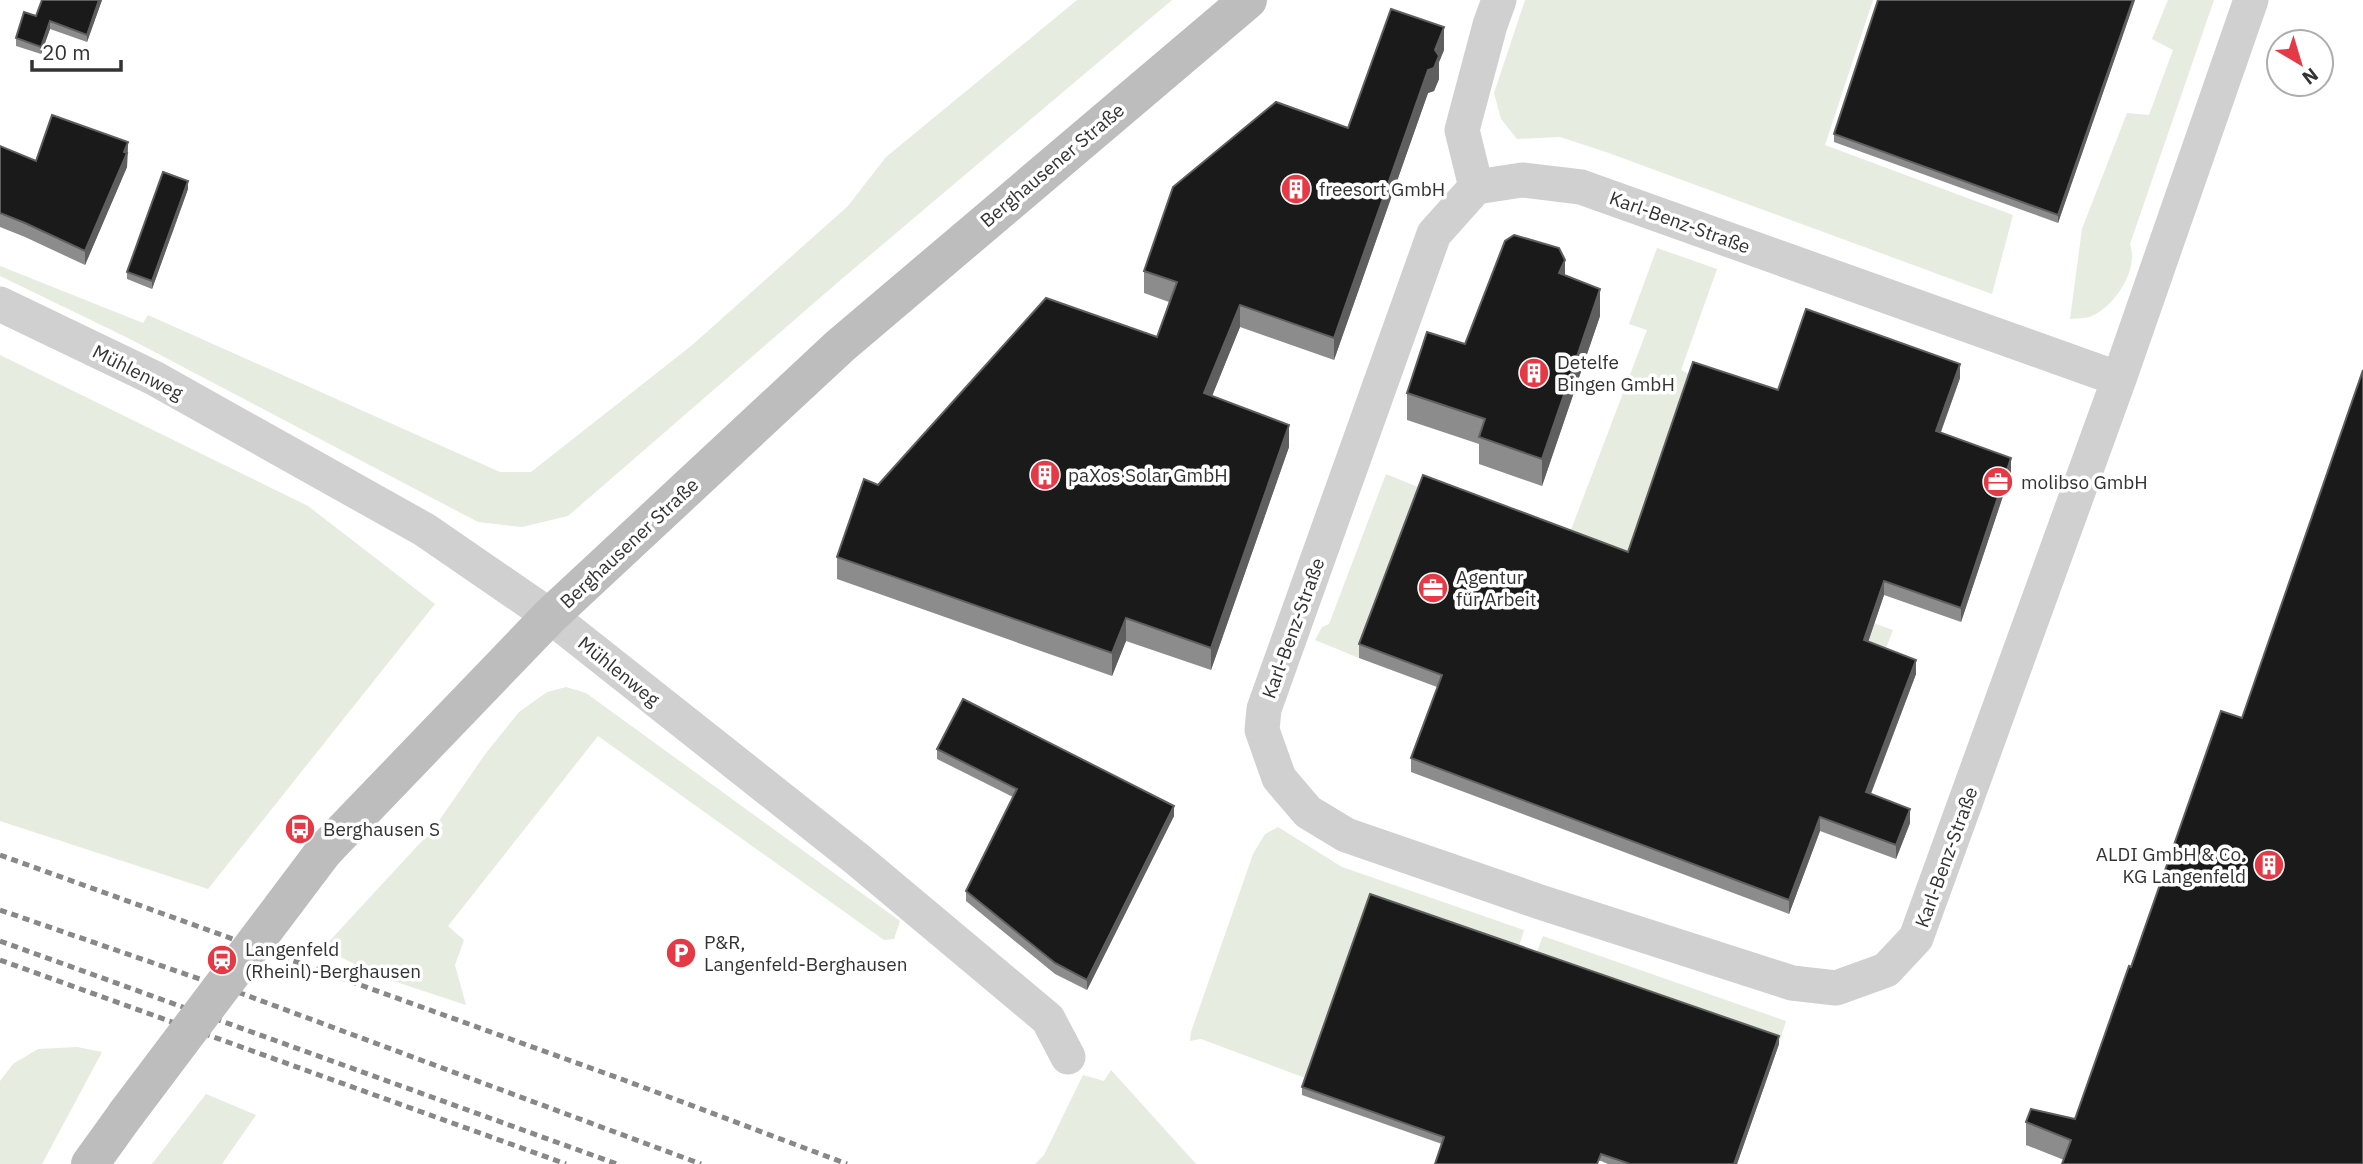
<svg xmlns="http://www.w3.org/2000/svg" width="2363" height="1164" font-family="'IBM Plex Sans',sans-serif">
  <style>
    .green { fill: #e6ecdf }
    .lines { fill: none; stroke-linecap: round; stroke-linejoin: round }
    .street { stroke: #d0d0d0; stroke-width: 35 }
    .secondary { stroke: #bdbdbd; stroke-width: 38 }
    .rail { stroke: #888; stroke-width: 5; stroke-dasharray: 7 5; stroke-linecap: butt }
    .secondary-bridge { stroke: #bdbdbd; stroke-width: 38 }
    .wall { fill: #8c8c8c }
    .shaded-wall { fill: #5f5f5f }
    .building { fill: #1a1a1a; stroke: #5f5f5f; stroke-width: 2 }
    .labels { text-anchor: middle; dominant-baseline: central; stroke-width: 7; stroke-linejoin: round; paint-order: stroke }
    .street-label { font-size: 19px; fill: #333; stroke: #fff }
    .poi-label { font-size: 19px; fill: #333; stroke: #fff; text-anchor: start }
  </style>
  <rect width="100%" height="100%" fill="#fff"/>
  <g class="green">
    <path d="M1077,0h95l-335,283 -269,233 -46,11 -44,-5 -350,-184 -128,-62v-10l143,57 5,-8 352,157h31l160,-126 157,-140 38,-49z"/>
    <path d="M1525,0h348l-48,145 188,70 -21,79 -386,-142 -46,-15 -43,2 -16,-20 -7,-26z"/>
    <path d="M2168,0h46l-84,244c9,25 -14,61 -38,72 -6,3 -15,2 -22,3l12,-90 45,-116 22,2 24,-65 -21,-11z"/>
    <path d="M1657,248l60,21 -36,101 12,6 -55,162 255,92 -7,18 -240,-89 -80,-16 81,-213 -18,-6z"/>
    <path d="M0,355l308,151 127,98 -227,285 -208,-68z"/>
    <path d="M1386,474l37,15 -64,169 -44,-18 7,-13 7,-3z"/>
    <path d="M566,687l20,6 314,228 -6,18 -10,1 -286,-204 -150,190 16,14 -9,25 11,40 -88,-29 -55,-28 111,-120 52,-75 33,-41 28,-20z"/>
    <path d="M1278,827l64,40 182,63 -7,23 -209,126 -107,-40 -11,2 1,-9 62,-178 12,-20z"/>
    <path d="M1543,936l243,85 -7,23 -245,-85z"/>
    <path d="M77,1047l25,5 -60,112h-42v-83l13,-17 25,-15z"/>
    <path d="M1111,1070l85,94h-161l9,-9 39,-80 21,6z"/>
    <path d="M206,1094l50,21 -34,49h-70z"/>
  </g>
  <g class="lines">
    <g class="street">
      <path d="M1476,187l-14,-57 28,-105 9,-25"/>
      <path d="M0,304l154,74 271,152 125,86 307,243 191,160 20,38"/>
      <path d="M2119,379l-538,-192 -59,-7 -46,7 -42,47 -170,475 -2,21 17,48 29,34 38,23 197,68 249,80 44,5 50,-18 30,-32 203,-559 132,-379"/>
    </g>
    <g class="secondary">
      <path d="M324,851l226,-235 290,-270 408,-346"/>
      <path d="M90,1164l36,-50"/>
    </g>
    <g class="rail">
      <path d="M0,855l624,225 223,84"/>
      <path d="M0,910l243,84 458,170"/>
      <path d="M0,941l617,223"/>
      <path d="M0,960l566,204"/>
    </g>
    <path class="secondary-bridge" d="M126,1114l198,-263"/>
  </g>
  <g class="wall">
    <path d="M102,0l-15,42 -37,-13 -9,25 -25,-8v-8l20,-22z"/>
    <path d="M2135,0l-77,223 -224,-81v-8z"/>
    <path d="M1444,50l-5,12v17l-5,12 -6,2 -94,267 -94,-33 -28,69 77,51 -78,223 -85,-29 -14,35 -275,-97v-22l41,-72 279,-148 12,-35 -25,-9v-22l204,-143z"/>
    <path d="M128,142l-1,25 -42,98 -60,-28 -25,-10v-81l36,15z"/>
    <path d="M188,189l-36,100 -25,-10v-7z"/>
    <path d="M1565,275l35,41 -58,170 -63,-22v-20l-72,-24v-27l58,-49z"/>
    <path d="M1960,378l-19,54 70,40 -50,150 -77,-27 -16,47 48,32 -45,120 39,29 -14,36 -76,-28 -31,83 -378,-142v-14l26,-71 -78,-29v-14l269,-92 150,-162z"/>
    <path d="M937,749l237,67 -87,174 -32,-16 -89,-73v-10l47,-94 -76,-38z"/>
    <path d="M1779,1044l-42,120h-129l-7,-3 -159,-17 -140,-49v-8z"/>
    <path d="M2075,1119l288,45 -299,-4 -38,-15v-23z"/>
  </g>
  <g class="shaded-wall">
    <path d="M99,0h3l-15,42v-7z"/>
    <path d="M2133,0h2l-77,223v-8z"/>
    <path d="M50,21v8l-9,25v-7z"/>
    <path d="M1444,27v23l-5,12v17l-5,12 -6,2 -94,267v-22z"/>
    <path d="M128,142l-1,25 -42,98v-14z"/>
    <path d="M188,181v8l-36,100v-8z"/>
    <path d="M1565,260v27l-6,-14z"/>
    <path d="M1600,289v27l-58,170v-27z"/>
    <path d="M1240,305v22l-36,89v-23z"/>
    <path d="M1960,364v14l-24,67v-14z"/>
    <path d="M1289,425v22l-78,223v-22z"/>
    <path d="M2011,458v14l-50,150v-14z"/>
    <path d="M1884,581v14l-20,59v-14z"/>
    <path d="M1126,618v23l-14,35v-23z"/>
    <path d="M1916,660v14l-50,132v-14z"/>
    <path d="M1174,806v10l-87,174v-10z"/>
    <path d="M1910,809v14l-14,36v-14z"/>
    <path d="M1820,817v14l-31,83v-14z"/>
    <path d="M1779,1036v8l-42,120h-3z"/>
  </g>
  <g class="building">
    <path d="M42,0h57l-12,35 -37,-14 -9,26 -25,-9 8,-26 12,4z"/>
    <path d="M1878,0h255l-75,215 -224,-81z"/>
    <path d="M1391,9l53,18 -9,23 4,6 -5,12 -6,2 -94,268 -94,-33 -36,88 85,32 -78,223 -85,-30 -14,35 -275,-96 27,-78 14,6 168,-187 111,39 20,-55 -33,-11 29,-84 103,-85 72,26z"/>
    <path d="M52,115l76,27 -4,10 3,1 -42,98 -60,-28 -25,-10v-67l36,15z"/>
    <path d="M163,172l25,9 -36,100 -25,-9z"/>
    <path d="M1514,235l45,13 6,12 -6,13 41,16 -58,170 -63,-22 6,-18 -78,-26 20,-61 38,12 40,-103z"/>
    <path d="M1806,309l154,55 -24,67 75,27 -50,150 -77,-27 -20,59 52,20 -50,132 44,17 -14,36 -76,-28 -31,83 -378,-142 31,-83 -83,-31 64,-169 205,77 65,-190 85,28z"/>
    <path d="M2363,370v794h-301l9,-24 -45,-18 5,-13 44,10 54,-153 2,1 90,-256 21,7z"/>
    <path d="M963,699l211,107 -87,174 -32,-17 -89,-72 51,-102 -80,-40z"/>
    <path d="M1370,894l409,142 -45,128h-104l-29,-10 -4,10h-162l9,-27 -142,-50z"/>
  </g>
  <defs>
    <g id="building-disc" transform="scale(1.575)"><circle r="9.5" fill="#e63946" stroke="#fff"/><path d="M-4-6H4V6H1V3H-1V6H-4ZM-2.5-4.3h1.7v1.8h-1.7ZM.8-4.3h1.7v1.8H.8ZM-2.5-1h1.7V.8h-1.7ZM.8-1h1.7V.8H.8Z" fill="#fff"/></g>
    <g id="office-disc" transform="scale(1.575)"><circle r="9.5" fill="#e63946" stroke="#fff"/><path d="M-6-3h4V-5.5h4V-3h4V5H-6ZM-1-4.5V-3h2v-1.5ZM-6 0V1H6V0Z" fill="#fff"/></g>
    <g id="bus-disc" transform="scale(1.575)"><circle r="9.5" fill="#e63946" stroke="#fff"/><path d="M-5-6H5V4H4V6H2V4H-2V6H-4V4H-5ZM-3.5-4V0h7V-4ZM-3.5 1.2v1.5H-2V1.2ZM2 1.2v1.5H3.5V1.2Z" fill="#fff"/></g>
    <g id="parking-disc" transform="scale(1.575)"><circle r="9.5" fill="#e63946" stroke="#fff"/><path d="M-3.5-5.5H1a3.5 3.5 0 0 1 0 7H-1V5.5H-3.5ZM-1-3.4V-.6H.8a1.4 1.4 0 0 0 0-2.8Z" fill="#fff"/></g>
    <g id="station-disc" transform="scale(1.575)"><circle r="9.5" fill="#e63946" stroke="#fff"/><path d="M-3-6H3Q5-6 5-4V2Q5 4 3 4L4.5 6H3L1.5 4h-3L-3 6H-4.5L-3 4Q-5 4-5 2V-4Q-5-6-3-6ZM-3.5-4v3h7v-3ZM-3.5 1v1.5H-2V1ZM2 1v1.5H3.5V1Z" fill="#fff"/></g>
  </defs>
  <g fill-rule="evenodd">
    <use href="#building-disc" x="1296" y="189"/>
    <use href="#building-disc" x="1534" y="373"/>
    <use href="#building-disc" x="1045" y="475"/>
    <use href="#office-disc" x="1998" y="482"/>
    <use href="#office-disc" x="1433" y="588"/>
    <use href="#bus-disc" x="300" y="829"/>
    <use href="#building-disc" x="2269" y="865"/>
    <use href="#parking-disc" x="681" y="953"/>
    <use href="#station-disc" x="222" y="960"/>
  </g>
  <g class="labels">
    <g class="street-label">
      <text transform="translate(1052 165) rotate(-40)">Berghausener Straße</text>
      <text transform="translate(1680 222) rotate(20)">Karl-Benz-Straße</text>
      <text transform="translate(138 372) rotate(27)">Mühlenweg</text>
      <text transform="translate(629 543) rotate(-43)">Berghausener Straße</text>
      <text transform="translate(1293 628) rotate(-70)">Karl-Benz-Straße</text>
      <text transform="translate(619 671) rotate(39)">Mühlenweg</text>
      <text transform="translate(1946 857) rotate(-70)">Karl-Benz-Straße</text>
    </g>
    <g class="poi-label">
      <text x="1319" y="189">freesort GmbH</text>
      <text x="1557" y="362">Detelfe<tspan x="1557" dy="22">Bingen GmbH</tspan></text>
      <text x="1068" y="475">paXos Solar GmbH</text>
      <text x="2021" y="482">molibso GmbH</text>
      <text x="1456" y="577">Agentur<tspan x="1456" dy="22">für Arbeit</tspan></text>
      <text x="323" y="829">Berghausen S</text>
      <text x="2246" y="854" text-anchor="end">ALDI GmbH &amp; Co.<tspan x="2246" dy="22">KG Langenfeld</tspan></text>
      <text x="704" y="942">P&amp;R,<tspan x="704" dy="22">Langenfeld-Berghausen</tspan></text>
      <text x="245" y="949">Langenfeld<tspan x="245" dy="22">(Rheinl)-Berghausen</tspan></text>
    </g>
  </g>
  <g transform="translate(2300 63) rotate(142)"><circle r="33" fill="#ffffff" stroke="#adadad" stroke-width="2"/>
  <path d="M0-5L12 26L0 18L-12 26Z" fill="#e63946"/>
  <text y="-10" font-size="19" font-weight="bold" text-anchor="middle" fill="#333333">N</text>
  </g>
  <path d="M32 60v10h89v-10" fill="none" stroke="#333333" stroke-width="3.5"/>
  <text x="42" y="60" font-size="21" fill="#333333" stroke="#ffffff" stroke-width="5" paint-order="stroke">20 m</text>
</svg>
